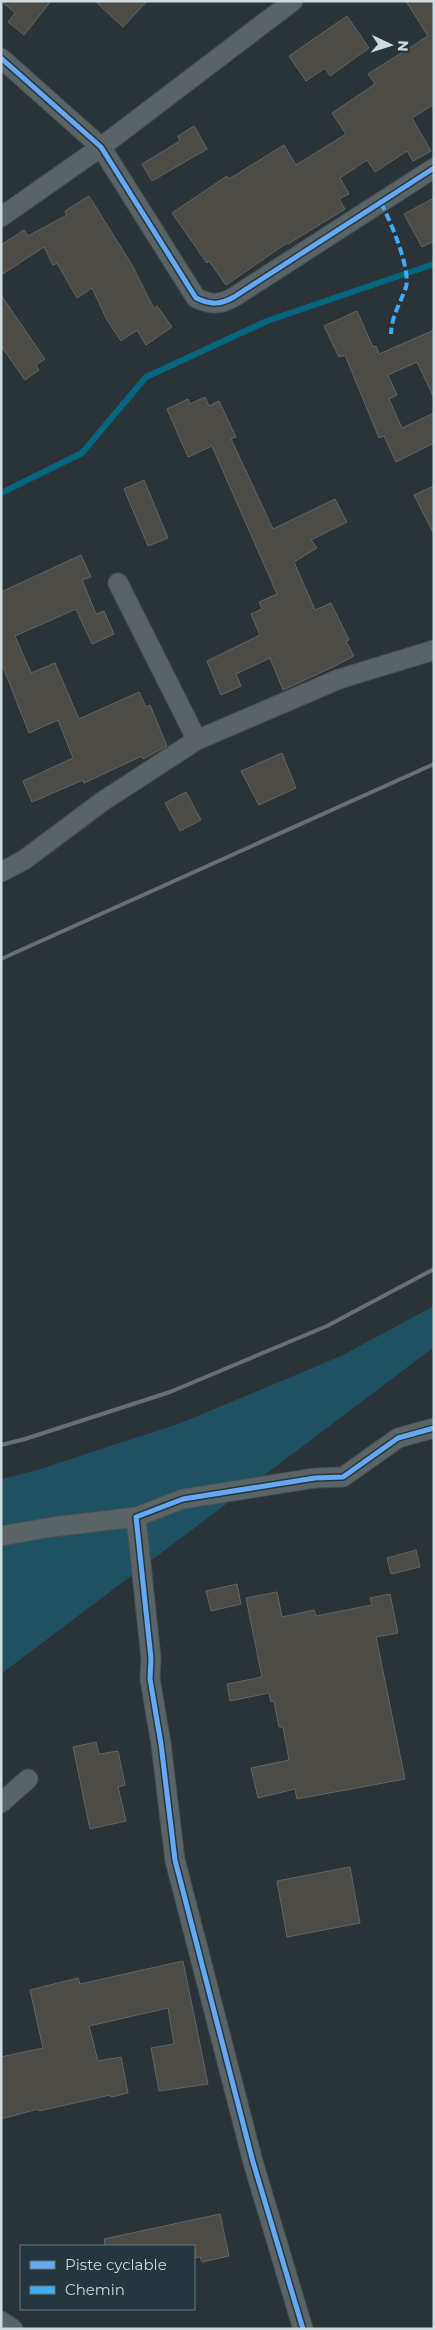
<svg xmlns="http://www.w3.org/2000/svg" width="435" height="2330" font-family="Montserrat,sans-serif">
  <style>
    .green { fill: #1e5161 }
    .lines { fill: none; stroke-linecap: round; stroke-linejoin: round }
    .stream { stroke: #04677f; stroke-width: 6 }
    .building { fill: #4c4b46; stroke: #646665 }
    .minor-casing { stroke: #485155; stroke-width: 21 }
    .minor { stroke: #5a6366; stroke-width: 19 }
    .rail { stroke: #687073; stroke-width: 4 }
    .quiet { stroke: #42abf6; stroke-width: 4; stroke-dasharray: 8 4; stroke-linecap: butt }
    .cycleway-casing { stroke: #24373e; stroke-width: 8 }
    .cycleway { stroke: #66a8f1; stroke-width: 5 }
  </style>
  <rect width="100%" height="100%" fill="#2a3438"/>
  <path class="green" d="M434,1306v41l-433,327v-195l33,-8 147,-48 160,-67z"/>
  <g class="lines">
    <path class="stream" d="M1,493l81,-40 64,-76 121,-56 167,-57"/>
  </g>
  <g class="building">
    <path d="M1,1h50l-27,34 -16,-13 7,-9z"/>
    <path d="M95,1h52l-24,26z"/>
    <path d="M406,1h28v103l-22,14 19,33 -18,10 -6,-10 -32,21 -8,-12 -27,18 9,16 -10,5 6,10 -57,35 -1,-1 -61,42 -17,-24 -2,2 -35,-50 55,-37 2,3 55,-34 12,20 50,-31 -14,-21 43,-29 -7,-10 60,-38z"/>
    <path d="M347,16l22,32 -39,28 -5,-8 -19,13 -17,-25z"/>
    <path d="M194,126l13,23 -55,32 -10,-17 38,-23 -2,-5z"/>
    <path d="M89,196l43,69 22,44 3,-3 15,21 -26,18 -9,-15 -16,11 -14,-21 -15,-32 -15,10 -20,-35 -4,2 -9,-18 -43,28v-30l23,-15 4,6 39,-21 -2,-4z"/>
    <path d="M434,198v43l-12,6 -18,-33z"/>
    <path d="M1,295l44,64 -9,6 3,5 -14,10 -24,-34z"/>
    <path d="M357,311l16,36 3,-1 3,8 55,-24v68l-17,-36 -29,13 9,20 -8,4 13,29 32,-15v30l-38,19 -12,-26 -5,2 -34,-83 -6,2 -15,-31z"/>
    <path d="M205,397l4,9 10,-5 17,36 -5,2 42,90 62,-30 12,23 -36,18 6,8 -23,14 21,48 16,-7 18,37 -3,1 8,15 -19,10 -52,24 -13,-32 -34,16 5,12 -20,9 -14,-34 53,-26 -9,-21 11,-5 -3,-7 18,-8 -65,-148 -24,11 -21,-48 21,-10 2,5z"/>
    <path d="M144,480l24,58 -20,8 -24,-57z"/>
    <path d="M434,486v48l-20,-39z"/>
    <path d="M81,555l10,22 -9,3 14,34 8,-3 10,23 -22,10 -16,-35 -61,27 16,37 24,-10 24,56 60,-27 7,15 4,-2 17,41 -24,13 -1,-3 -58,27 -1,-3 -51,22 -9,-21 50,-23 -15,-38 -29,13 -28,-71v-70z"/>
    <path d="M282,753l14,35 -37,17 -18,-34z"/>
    <path d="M186,792l15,28 -21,11 -15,-28z"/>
    <path d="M416,1550l4,17 -29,7 -4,-16z"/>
    <path d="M237,1584l4,20 -30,7 -5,-20z"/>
    <path d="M277,1592l5,25 32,-7 2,6 56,-11 -2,-7 20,-4 8,39 -22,4 29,142 -108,20 -2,-10 -37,9 -7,-30 38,-8 -6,-33h-4l-5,-26 -3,1 -2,-9 -39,8 -3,-17 35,-7 -16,-79z"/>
    <path d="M96,1742l3,12 19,-3 7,34 -7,2 8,34 -36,8 -17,-82z"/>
    <path d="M350,1867l10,56 -73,14 -10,-56z"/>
    <path d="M183,1961l25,123 -49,7 -8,-43 23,-4 -6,-36 -79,18 9,35 23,-4 7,36 -17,4 -1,-2 -71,16 -1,-2 -37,10v-62l42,-9 -13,-58 48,-12 2,6z"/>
    <path d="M220,2214l9,42 -27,6 -2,-5 -6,1v-12h-89l-1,-7z"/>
  </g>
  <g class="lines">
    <g class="minor-casing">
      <g id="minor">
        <path d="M1,58l100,89 95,151c15,7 24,7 38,-1l200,-129"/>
        <path d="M1,217l100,-70 192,-146"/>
        <path d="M118,583l79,157"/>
        <path d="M1,872l23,-12 79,-59 94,-61 142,-61 95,-29"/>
        <path d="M1,1536l51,-9 84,-10"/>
        <path d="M1,1803l27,-24"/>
        <path d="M1,2321l12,8"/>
        <path d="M303,2329l-50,-167 -78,-302 -14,-116 -11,-65 1,-21 -15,-141 47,-18 132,-21 28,-1 55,-39 36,-10"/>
      </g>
    </g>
    <use href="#minor" class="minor"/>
    <g class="rail">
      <path d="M1,959l433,-195"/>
      <path d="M1,1445l24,-6 145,-47 157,-66 107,-57"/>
    </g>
    <path class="quiet" d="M381,203c9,17 30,66 25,84 -6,18 -14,27 -15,47"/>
    <g class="cycleway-casing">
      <g id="cycleway">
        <path d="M1,58l100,89 95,151c15,7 24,7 38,-1l200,-129"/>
        <path d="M303,2329l-50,-167 -78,-302 -14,-116 -11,-65 1,-21 -15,-141 47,-18 132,-21 28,-1 55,-39 36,-10"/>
      </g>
    </g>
    <use href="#cycleway" class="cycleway"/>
  </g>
  <rect width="435" height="2330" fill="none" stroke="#d0dbe0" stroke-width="5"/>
  <rect x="20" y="2245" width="175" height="65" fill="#24373e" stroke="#69797f"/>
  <rect x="30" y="2261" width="25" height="8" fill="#66a8f1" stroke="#69797f"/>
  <text x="65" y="2270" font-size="15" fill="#d0dbe0">Piste cyclable</text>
  <rect x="30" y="2286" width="25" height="8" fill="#42abf6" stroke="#69797f"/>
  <text x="65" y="2295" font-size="15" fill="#d0dbe0">Chemin</text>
  <g transform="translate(390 45) rotate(94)" stroke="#24373e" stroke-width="4" paint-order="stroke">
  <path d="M0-4L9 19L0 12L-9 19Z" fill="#d0dbe0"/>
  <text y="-8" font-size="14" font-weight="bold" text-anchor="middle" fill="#d0dbe0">N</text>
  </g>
</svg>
